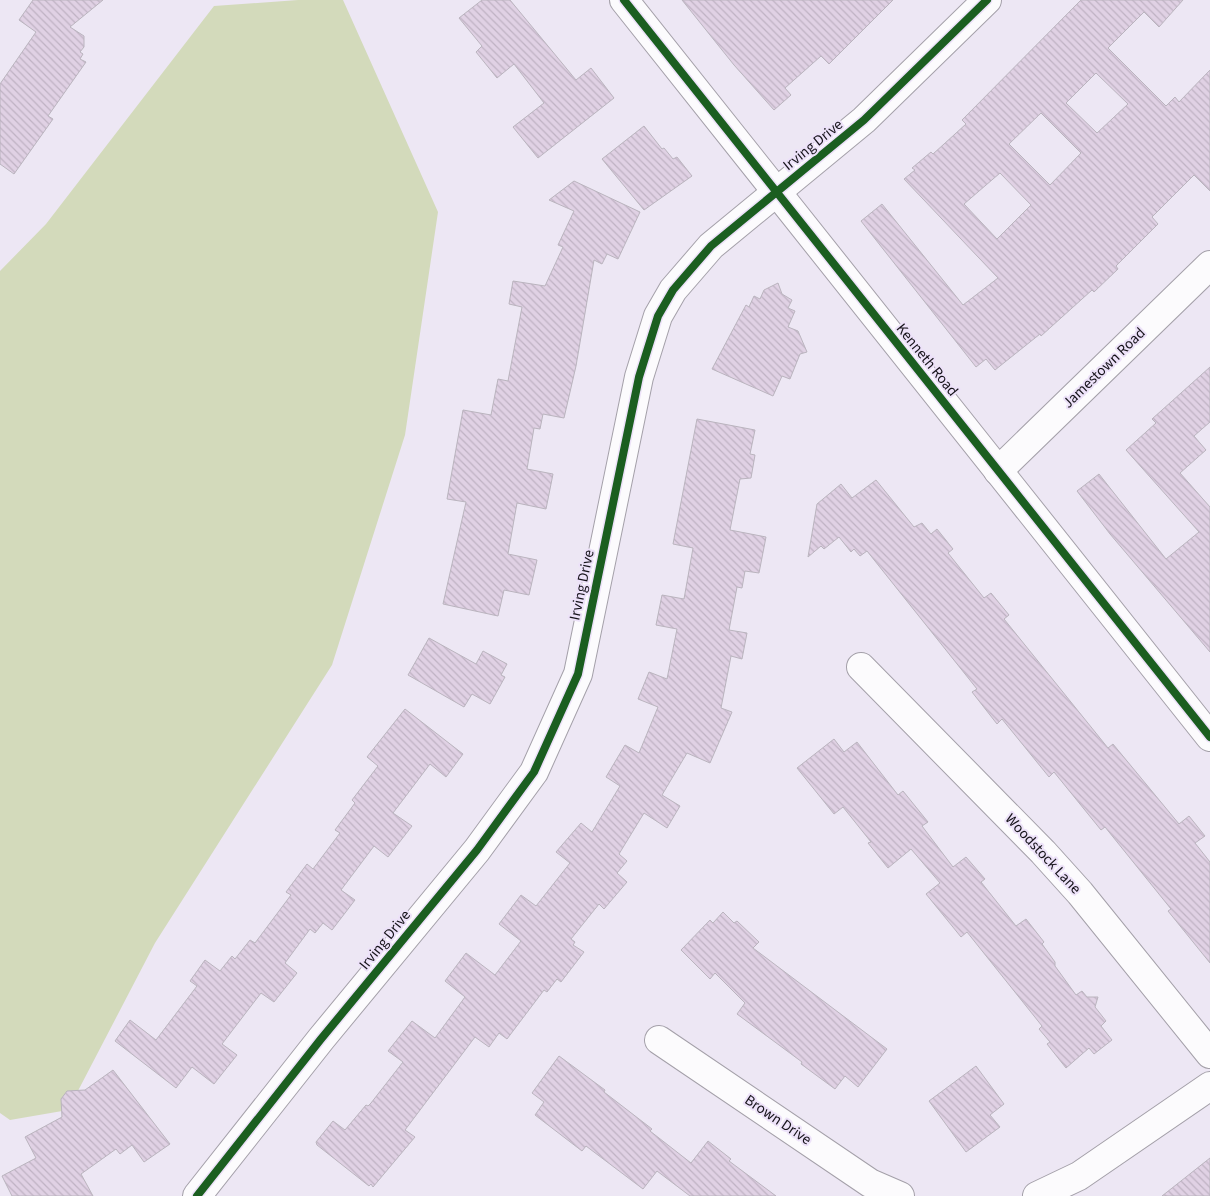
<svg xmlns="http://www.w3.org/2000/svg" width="1210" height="1196" font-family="'Source Sans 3',sans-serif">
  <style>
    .grass { fill: #d3dabb }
    .building { fill: url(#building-back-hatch); stroke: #bab4be; fill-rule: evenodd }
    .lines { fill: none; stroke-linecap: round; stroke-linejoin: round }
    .minor-casing { stroke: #a4a0a9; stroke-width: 30 }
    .minor { stroke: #fcfbfd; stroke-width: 28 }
    .cycleway-casing { stroke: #ede2f9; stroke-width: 11 }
    .cycleway { stroke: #1b5e20; stroke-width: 8 }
    .labels { text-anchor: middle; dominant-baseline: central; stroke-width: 4; stroke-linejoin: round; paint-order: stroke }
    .street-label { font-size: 15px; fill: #151219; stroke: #ede2f9 }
  </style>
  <defs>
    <pattern id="building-back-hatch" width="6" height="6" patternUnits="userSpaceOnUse" patternTransform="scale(1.25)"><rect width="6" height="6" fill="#e0d1e4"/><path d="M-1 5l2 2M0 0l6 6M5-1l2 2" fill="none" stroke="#bfb2c3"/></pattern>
  </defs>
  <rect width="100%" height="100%" fill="#ede7f4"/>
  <path class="grass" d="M298,0h45l95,212 -33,223 -73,230 -177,278 -87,167 -58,10 -10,-7v-842l46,-47 168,-218z"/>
  <g class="building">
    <path d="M33,0h70l-33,27 14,9v11l-4,5 3,2 -3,5 6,3 -38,54 5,3 -39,55 -14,-10v-80l36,-52 -17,-12z"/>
    <path d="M482,0h28l66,80 15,-12 23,30 -76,60 -25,-31 31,-24 -30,-39 -17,14 -21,-26 6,-6 -23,-28z"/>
    <path d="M682,0h211l-64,64 -8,-8 -36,32 6,7 -17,15 -40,-45z"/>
    <path d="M1081,0h102l-24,27 -15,-15 -36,36 58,58 9,-9 4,5 31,-32v121l-16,-16 -42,42 6,7 -42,42 2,3 -24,23 -2,-2 -51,46 -1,-2 -45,36 -9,-11 -10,8 -115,-146 21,-17 81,101 35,-27 -94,-99 11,-9 -3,-2 19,-16 2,2 33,-30 -4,-4zM1096,73l32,31 -31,29 -31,-30zM1041,113l40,40 -31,32 -41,-41zM1000,173l31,32 -34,34 -33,-35z"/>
    <path d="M644,126l18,23 2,-1 9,11 4,-2 15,19 -48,34 -42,-51z"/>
    <path d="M574,181l66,31 -22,47 -11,-5 -5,10 -8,-4 -18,106 -12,52 -21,-4 -3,15 -6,-1 -7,41 26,5 -7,35 -29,-6 -9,51 29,6 -8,35 -25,-5 -6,26 -55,-12 23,-102 -19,-3 16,-89 28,5 7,-36 10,2 14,-74 -13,-3 4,-23 32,5 18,-39 -5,-2 16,-34 -25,-11z"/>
    <path d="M778,283l4,11 10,6 -4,8 7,3 -7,16 10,4 9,21 -7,2 -10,25 -8,-3 -9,20 -61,-27 34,-64 3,2 5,-11 6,3 4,-9z"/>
    <path d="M1210,367v55l-16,14 12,14 -26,23 30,34v145l-100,-118 -33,-43 22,-17 67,85 33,-27 -73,-82 30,-27 -4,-4z"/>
    <path d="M697,419l58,11 -5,24 5,1 -4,23 -11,1 -10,51 36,7 -7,36 -14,-2 -3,17 -5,-1 -8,43 18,3 -5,26 -11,-3 -10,52 11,4 -22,51 -23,-10 -25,42 18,11 -13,22 -23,-15 -25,41 8,7 -10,12 10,9 -23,27 -5,-5 -28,35 4,3 -2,3 11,7 -23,30 -4,-3 -10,13 -3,-2 -37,49 -8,-6 -10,14 -14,-10 -70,93 10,7 -42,50 -2,-3 -2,2 -52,-41 -1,-3 17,-21 12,9 21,-25 2,1 3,-3 32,-41 -15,-11 24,-30 23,17 30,-41 -20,-16 21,-28 29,22 26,-34 -22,-17 22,-29 15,11 34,-43 -14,-11 25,-29 11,9 28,-46 -14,-9 19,-32 14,8 19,-46 -20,-8 11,-27 18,7 10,-50 -21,-4 6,-30 22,4 9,-51 -20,-4z"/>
    <path d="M876,480l38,47 8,-4 9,11 6,-5 16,20 -5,4 36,45 7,-5 18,22 -5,4 104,129 5,-4 66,80 10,-8 16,20 -10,7 15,19v101l-42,-52 3,-2 -66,-82 -4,3 -47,-58 -5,5 -47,-58 -5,5 -25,-32 5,-3 -110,-138 -7,5 -6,-7 -3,3 -12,-15 -15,12 -3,-3 -13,11 9,-53 24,-20 11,14z"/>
    <path d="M429,638l47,26 7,-13 24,13 -6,11 4,2 -15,27 -18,-10 -8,13 -56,-32z"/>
    <path d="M405,709l58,45 -17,23 -16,-13 -37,49 19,13 -24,31 -14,-11 -33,44 14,10 -23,30 -9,-7 -8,10 -5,-4 -25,34 12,10 -23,29 -13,-9 -39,51 15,11 -23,29 -22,-17 -16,21 -61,-47 15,-21 26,20 41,-54 -7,-5 15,-21 15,11 12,-15 3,3 15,-19 5,3 36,-48 -5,-3 21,-28 6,5 27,-36 -5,-3 20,-27 -3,-3 26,-34 -11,-9z"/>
    <path d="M834,739l10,13 13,-10 41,53 5,-4 25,31 -6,4 31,41 13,-10 19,22 -4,3 35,44 10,-7 18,23 -2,2 13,18v4l21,29 6,-4 5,6h11l-3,10 11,14 -5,5 11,14 -18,14 -5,-6 -23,20 -19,-24 3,-2 -11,-13 3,-3 -75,-94 -6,5 -35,-43 14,-11 -29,-34 -23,19 -20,-25 3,-1 -28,-35 -9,7 -37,-46z"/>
    <path d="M723,912l11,11 3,-2 22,21 -6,6 134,101 -29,38 -13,-11 -10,13 -34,-25 1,-2 -65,-48 8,-11 -30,-30 -5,6 -29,-29 29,-30 3,3z"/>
    <path d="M559,1056l46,34 -1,2 48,37 -2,2 41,32 17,-22 23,18 -2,2 47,35h-86l-33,-25 -14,18 -57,-43 -4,5 -47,-36 9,-13 -12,-9z"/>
    <path d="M976,1066l28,38 -14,11 10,12 -34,25 -37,-51z"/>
    <path d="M113,1070l57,74 -26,18 -12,-17 -12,9 -4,-5 -35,25 12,22h-81l-10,-20 34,-18 -11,-21 37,-20 -1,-18 6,-8 18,-1z"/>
    <path d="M1210,1158v38h-48z"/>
  </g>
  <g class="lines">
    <g class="minor-casing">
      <g id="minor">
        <path d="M624,0l586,737"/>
        <path d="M998,471l212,-206"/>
        <path d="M861,667l182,185 37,41 130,161"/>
        <path d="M659,1040l211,143 30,13"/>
        <path d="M197,1196l124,-157 156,-189 57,-78 44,-98 61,-297 19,-61 15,-26 38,-44 153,-126 123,-120"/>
        <path d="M1037,1196l42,-20 131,-90"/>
      </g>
    </g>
    <use href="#minor" class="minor"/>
    <g class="cycleway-casing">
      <g id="cycleway">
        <path d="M624,0l586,737"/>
        <path d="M197,1196l124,-157 156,-189 57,-78 44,-98 61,-297 19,-61 15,-26 38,-44 153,-126 123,-120"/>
      </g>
    </g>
    <use href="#cycleway" class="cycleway"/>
  </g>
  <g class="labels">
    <g class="street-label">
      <text transform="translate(813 145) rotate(-39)">Irving Drive</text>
      <text transform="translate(927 360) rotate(51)">Kenneth Road</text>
      <text transform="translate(1104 368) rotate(-44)">Jamestown Road</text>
      <text transform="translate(582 585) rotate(-78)">Irving Drive</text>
      <text transform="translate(1043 854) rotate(47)">Woodstock Lane</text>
      <text transform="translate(385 940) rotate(-51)">Irving Drive</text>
      <text transform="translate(778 1120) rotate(34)">Brown Drive</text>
    </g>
  </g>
</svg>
